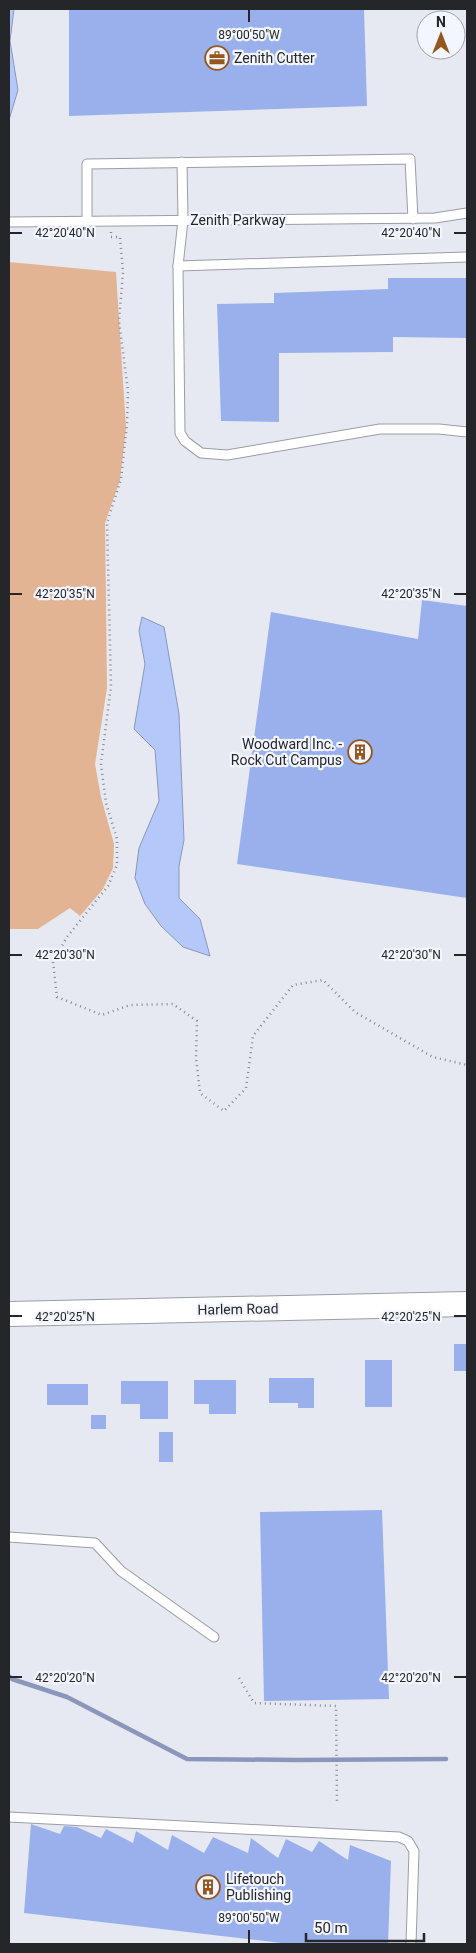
<svg xmlns="http://www.w3.org/2000/svg" width="476" height="1953" font-family="Roboto,sans-serif">
  <style>
    .green { fill: #e2b493 }
    .water { fill: #b5c8fa; stroke: #8a97bb }
    .lines { fill: none; stroke-linecap: round; stroke-linejoin: round }
    .stream { stroke: #8a97bb; stroke-width: 4.5 }
    .building { fill: #99b0ed }
    .lane-casing { stroke: #9a9da4; stroke-width: 11 }
    .secondary-casing { stroke: #9a9da4; stroke-width: 26 }
    .path { stroke: #86888e; stroke-width: 2.5; stroke-dasharray: 1 4; stroke-linecap: butt }
    .lane { stroke: #fff; stroke-width: 9 }
    .secondary { stroke: #fff; stroke-width: 24 }
    .ticks { fill: none; stroke: #252629; stroke-width: 2 }
    .labels { text-anchor: middle; dominant-baseline: central; stroke-width: 4.5; stroke-linejoin: round; paint-order: stroke }
    .poi-label { font-size: 14px; fill: #252629; stroke: #f3f6fe; text-anchor: start }
    .street-label { font-size: 14px; fill: #252629; stroke: #f3f6fe }
    .ticks-label { font-size: 12px; text-anchor: middle; fill: #252629; stroke: #f3f6fe; stroke-width: 4.5; stroke-linejoin: round; paint-order: stroke }
  </style>
  <rect width="100%" height="100%" fill="#e6e9f1"/>
  <path class="green" d="M9,262l107,10 10,156 -6,52 -15,43 2,165 -12,76 6,33 13,47 -1,24 -10,21 -23,27 -10,-8 -32,21h-29z"/>
  <g class="water">
    <path d="M9,9h5l-4,32 8,49 -9,30z"/>
    <path d="M142,617l22,10 15,87 5,126 -5,26v32l21,21 10,37 -27,-9 -22,-21 -16,-22 -10,-26 4,-30 20,-47 -4,-51 -21,-21 11,-65 -6,-33z"/>
  </g>
  <g class="lines">
    <path class="stream" d="M9,1676l3,3 55,18 120,62 110,1 149,-1"/>
  </g>
  <g class="building">
    <path d="M69,9h295l3,97 -298,10z"/>
    <path d="M388,278h79v60l-74,-1v15l-114,1v69l-58,-1 -4,-117 57,-1v-10l114,-4z"/>
    <path d="M422,600l45,6v292l-230,-34 34,-252 147,27z"/>
    <rect x="454" y="1344" width="13" height="27"/>
    <rect x="365" y="1360" width="27" height="47"/>
    <path d="M269,1378h45v30h-16v-5h-29z"/>
    <path d="M194,1380h42v34h-27v-10h-15z"/>
    <path d="M121,1381h47v38h-28v-15h-19z"/>
    <rect x="47" y="1384" width="41" height="21"/>
    <rect x="91" y="1415" width="15" height="14"/>
    <rect x="159" y="1432" width="14" height="30"/>
    <path d="M382,1510l7,189 -125,2 -4,-189z"/>
    <path d="M31,1824l29,10 4,-8 13,1 24,11 5,-9 27,14 3,-12 32,19 4,-15 32,18 9,-16 35,16 3,-15 27,20 8,-19 26,13 7,-11 29,19 2,-15 41,16 -3,83h-98l-266,-31z"/>
  </g>
  <g class="lines">
    <g class="lane-casing">
      <g id="lane">
        <path d="M182,162l1,58 -5,46 2,167 5,8 16,12 26,2 153,-26h59l28,3"/>
        <path d="M87,221v-57l323,-5 3,60"/>
        <path d="M9,222l426,-4 32,-5"/>
        <path d="M178,266l289,-9"/>
        <path d="M9,1537l86,6 26,28 93,66"/>
        <path d="M9,1817l390,20 9,4 6,10 -3,93"/>
      </g>
    </g>
    <g class="secondary-casing">
      <path id="secondary" d="M9,1314l458,-10"/>
    </g>
    <g class="path">
      <path d="M111,232v5h9l3,35 -4,49 9,70 -1,33 -6,55 -14,44 4,163 -10,78 5,39 11,36v26l-9,21 -41,51 -14,25 4,35 45,18 28,-10 43,-1 24,17 -1,36 4,36 24,18 22,-23 7,-52 40,-51 30,-5 32,32 78,45 34,8"/>
      <path d="M239,1678l15,25 82,3 1,98"/>
    </g>
    <use href="#lane" class="lane"/>
    <use href="#secondary" class="secondary"/>
  </g>
  <path class="ticks" d="M249,10v12M10,233h12M454,233h12M10,594h12M454,594h12M10,955h12M454,955h12M10,1316h12M454,1316h12M10,1677h12M454,1677h12M249,1930v13"/>
  <defs>
    <g id="office-ring" transform="scale(1.25)"><circle r="9.5" fill="#f3f6fe" stroke="#96571f" stroke-width="1.5"/><path d="M-6-3h4V-5.5h4V-3h4V5H-6ZM-1-4.5V-3h2v-1.5ZM-6 0V1H6V0Z" fill="#96571f"/></g>
    <g id="building-ring" transform="scale(1.25)"><circle r="9.5" fill="#f3f6fe" stroke="#96571f" stroke-width="1.5"/><path d="M-4-6H4V6H1V3H-1V6H-4ZM-2.5-4.3h1.7v1.8h-1.7ZM.8-4.3h1.7v1.8H.8ZM-2.5-1h1.7V.8h-1.7ZM.8-1h1.7V.8H.8Z" fill="#96571f"/></g>
  </defs>
  <g fill-rule="evenodd">
    <use href="#office-ring" x="217" y="58"/>
    <use href="#building-ring" x="360" y="752"/>
    <use href="#building-ring" x="208" y="1887"/>
  </g>
  <g class="labels">
    <g class="poi-label">
      <text x="234" y="58">Zenith Cutter</text>
      <text x="342" y="744" text-anchor="end">Woodward Inc. -<tspan x="342" dy="16">Rock Cut Campus</tspan></text>
      <text x="226" y="1879">Lifetouch<tspan x="226" dy="16">Publishing</tspan></text>
    </g>
    <g class="street-label">
      <text x="238" y="220">Zenith Parkway</text>
      <text transform="translate(238 1309) rotate(-1)">Harlem Road</text>
    </g>
  </g>
  <g class="ticks-label">
    <text x="249" y="39">89°00'50"W</text>
    <text x="65" y="237">42°20'40"N</text>
    <text x="411" y="237">42°20'40"N</text>
    <text x="65" y="598">42°20'35"N</text>
    <text x="411" y="598">42°20'35"N</text>
    <text x="65" y="959">42°20'30"N</text>
    <text x="411" y="959">42°20'30"N</text>
    <text x="65" y="1321">42°20'25"N</text>
    <text x="411" y="1321">42°20'25"N</text>
    <text x="65" y="1682">42°20'20"N</text>
    <text x="411" y="1682">42°20'20"N</text>
    <text x="249" y="1922">89°00'50"W</text>
  </g>
  <rect width="476" height="1953" fill="none" stroke="#252629" stroke-width="20"/>
  <g transform="translate(441 35)"><circle r="24" fill="#f3f6fe" stroke="#a1a3a9"/>
  <path d="M0-4L9 19L0 12L-9 19Z" fill="#96571f"/>
  <text y="-8" font-size="14" font-weight="bold" text-anchor="middle" fill="#252629">N</text>
  </g>
  <path d="M306 1933v8h118v-8" fill="none" stroke="#252629" stroke-width="2.5"/>
  <text x="314" y="1933" font-size="15" fill="#252629" stroke="#f3f6fe" stroke-width="4" paint-order="stroke">50 m</text>
</svg>
